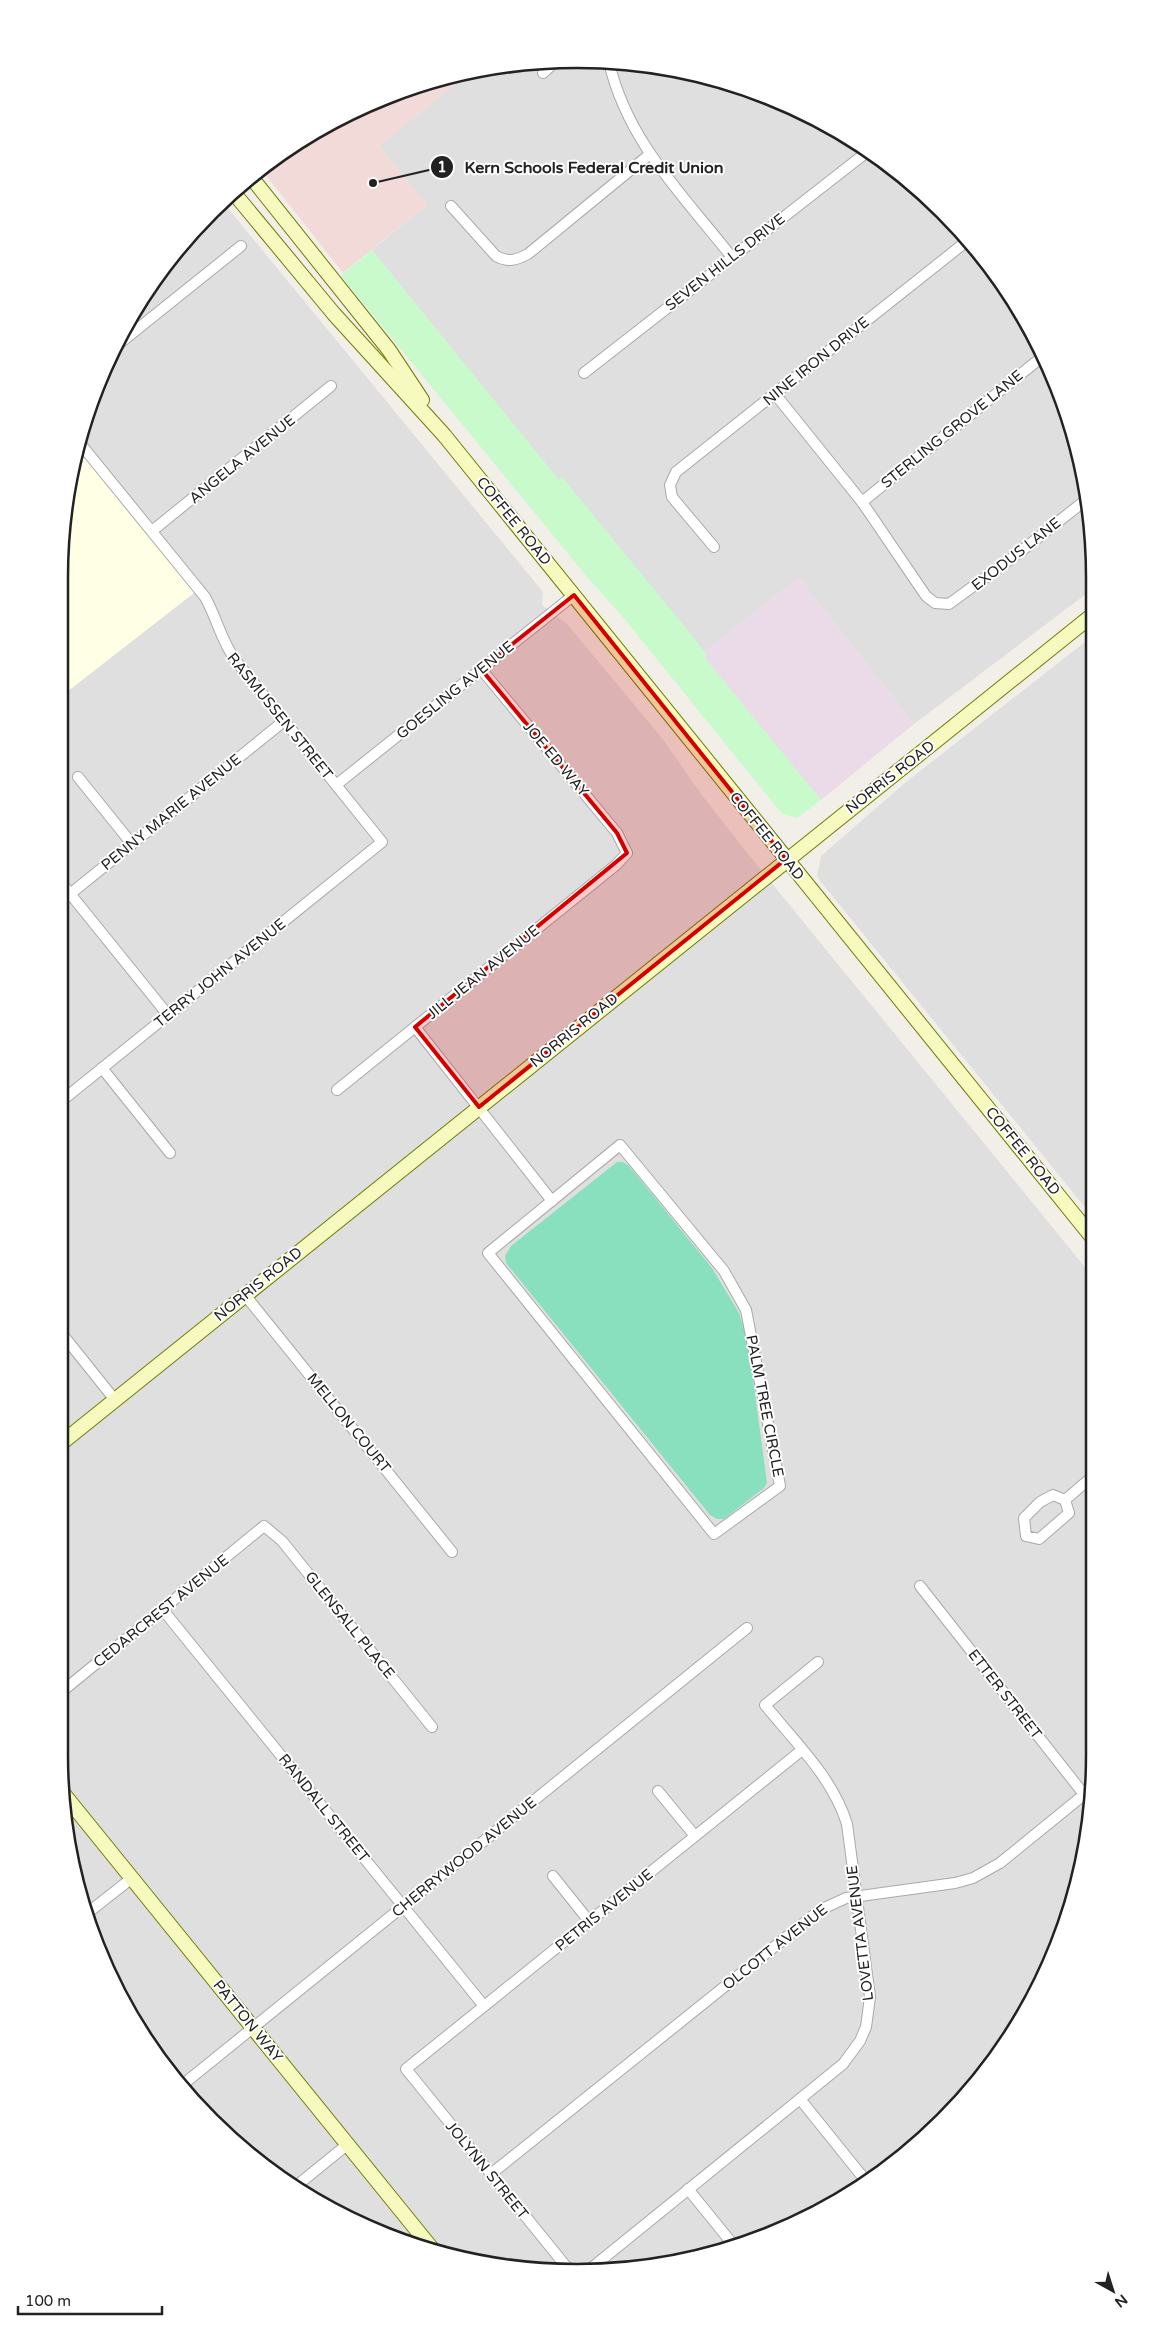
<svg xmlns="http://www.w3.org/2000/svg" width="1153" height="2331" font-family="'Varela Round',sans-serif">
  <style>
    .residential { fill: #e0dfdf }
    .commercial { fill: #f2dad9 }
    .industrial { fill: #ebdbe8 }
    .education { fill: #ffffe5 }
    .park { fill: #c8facc }
    .pitch { fill: #88e0be }
    .lines { fill: none; stroke-linecap: round; stroke-linejoin: round }
    .street-casing { stroke: #a9a9a9; stroke-width: 12 }
    .secondary-casing { stroke: #707d05; stroke-width: 16 }
    .street { stroke: #fff; stroke-width: 10 }
    .secondary { stroke: #f7fabf; stroke-width: 14 }
    .marked { fill: #d40000; fill-opacity: 0.2; stroke: #d40000; stroke-width: 4; stroke-linejoin: round }
    .labels { text-anchor: middle; dominant-baseline: central; stroke-width: 4; stroke-linejoin: round; paint-order: stroke }
    .street-label { font-size: 15px; fill: #222; stroke: #fff }
    .rim { fill: none; stroke: #222; stroke-width: 2.5 }
    .leader { fill: none; stroke: #222; stroke-width: 2 }
    .callout-dot { fill: #222; stroke: #fff; stroke-width: 2 }
    .mark-label { font-size: 15px; text-anchor: middle; font-weight: bold; fill: #fff }
    .callout-label { font-size: 16px; text-anchor: middle; font-weight: bold; fill: #222; stroke: #fff; stroke-width: 4; stroke-linejoin: round; paint-order: stroke }
  </style>
  <rect width="100%" height="100%" fill="#f2efe9"/>
  <g class="residential">
    <path d="M577,59l101,10 97,29 117,68 95,96 68,117 35,130v82l-176,133 -115,-146 -100,78 -327,-406 55,-45 -48,-59 77,-63 5,-10 15,-4z"/>
    <path d="M222,201l321,391 -1,13 26,20 97,117 36,52 47,60 345,423 1,478 -10,101 -29,97 -48,89 -41,54 -75,69 -85,54 -63,26 -99,23 -101,3 -68,-9 -96,-29 -62,-30 -82,-59 -69,-74 -38,-57 -42,-92 -17,-66 -10,-100v-1057l140,-109 -120,-149 19,-62 48,-89 65,-79z"/>
    <path d="M1090,638l2,578 -275,-339 4,-21 85,-74z"/>
  </g>
  <path class="commercial" d="M461,73l-5,10 -77,63 48,59 -84,68 -82,-104 28,-23 90,-48z"/>
  <path class="industrial" d="M799,578l115,146 -93,76 -122,-144z"/>
  <path class="education" d="M79,440l120,149 -140,109v-122l10,-101z"/>
  <path class="park" d="M372,250l187,230 3,-3 132,161 13,17 -2,3 116,142 -24,18 -15,-4 -164,-203 -26,-28 -251,-307z"/>
  <path class="pitch" d="M617,1162h6l6,4 83,102 27,45 9,29 19,141 -3,5 -40,31h-7l-7,-4 -204,-252 -1,-7 6,-10z"/>
  <g class="lines">
    <g class="street-casing">
      <g id="street">
        <path d="M609,62c18,79 73,132 122,194"/>
        <path d="M543,73l12,-11 8,-2"/>
        <path d="M451,206l45,50c13,7 20,4 32,-2l122,-100"/>
        <path d="M115,347l126,-101"/>
        <path d="M584,373l283,-221"/>
        <path d="M775,394l87,108 64,94 9,7 14,1 71,-52 67,-53"/>
        <path d="M862,502l180,-145"/>
        <path d="M152,531l179,-145"/>
        <path d="M714,547l-42,-50 -2,-12 6,-13 291,-231"/>
        <path d="M78,777l54,67"/>
        <path d="M336,785l238,-190"/>
        <path d="M59,880l109,135"/>
        <path d="M59,903l225,-182"/>
        <path d="M415,1027l137,174"/>
        <path d="M102,1068l68,85"/>
        <path d="M337,1090l279,-225 11,-12 -10,-20 -136,-164"/>
        <path d="M59,1103l323,-261 -146,-181c-15,-20 -19,-43 -31,-64l-126,-155"/>
        <path d="M620,1145l104,126 22,39 34,176 -66,48 -226,-281z"/>
        <path d="M245,1295l207,257"/>
        <path d="M59,1330l56,70"/>
        <path d="M1053,1495l12,5 4,13 -30,26 -13,-3 -2,-18 16,-16z"/>
        <path d="M1065,1500l28,-24"/>
        <path d="M920,1586l170,216"/>
        <path d="M163,1610l321,396"/>
        <path d="M59,1694l205,-168 18,15 150,186"/>
        <path d="M658,1791l37,45"/>
        <path d="M553,1876l36,45"/>
        <path d="M85,1915l47,-37"/>
        <path d="M181,2086l566,-458"/>
        <path d="M800,2099l66,82"/>
        <path d="M491,2174l329,-264 26,-12 109,-15 18,-5 27,-15 91,-74"/>
        <path d="M295,2187l53,-43"/>
        <path d="M688,2189l47,58"/>
        <path d="M569,2270l-163,-201 396,-319"/>
        <path d="M589,2270l254,-206 17,-23 6,-14 4,-30 -23,-173c-14,-46 -52,-82 -82,-119l53,-43"/>
      </g>
    </g>
    <g class="secondary-casing">
      <g id="secondary">
        <path d="M251,177l138,173 33,50"/>
        <path d="M233,192l101,122 110,121 648,802"/>
        <path d="M59,1445l1031,-828"/>
        <path d="M62,1792l371,458"/>
      </g>
    </g>
    <use href="#street" class="street"/>
    <use href="#secondary" class="secondary"/>
  </g>
  <path class="marked" d="M574,595l212,264 -307,248 -64,-80 212,-174 -10,-20 -136,-164z"/>
  <g class="labels">
    <g class="street-label">
      <text transform="translate(725 262) rotate(-38)">SEVEN HILLS DRIVE</text>
      <text transform="translate(816 361) rotate(-39)">NINE IRON DRIVE</text>
      <text transform="translate(952 429) rotate(-39)">STERLING GROVE LANE</text>
      <text transform="translate(242 459) rotate(-39)">ANGELA AVENUE</text>
      <text transform="translate(514 521) rotate(51)">COFFEE ROAD</text>
      <text transform="translate(1016 554) rotate(-38)">EXODUS LANE</text>
      <text transform="translate(455 690) rotate(-39)">GOESLING AVENUE</text>
      <text transform="translate(280 716) rotate(51)">RASMUSSEN STREET</text>
      <text transform="translate(556 759) rotate(50)">JOE ED WAY</text>
      <text transform="translate(890 777) rotate(-38)">NORRIS ROAD</text>
      <text transform="translate(171 812) rotate(-39)">PENNY MARIE AVENUE</text>
      <text transform="translate(767 836) rotate(51)">COFFEE ROAD</text>
      <text transform="translate(483 972) rotate(-39)">JILL JEAN AVENUE</text>
      <text transform="translate(220 973) rotate(-39)">TERRY JOHN AVENUE</text>
      <text transform="translate(574 1030) rotate(-39)">NORRIS ROAD</text>
      <text transform="translate(1023 1151) rotate(51)">COFFEE ROAD</text>
      <text transform="translate(258 1284) rotate(-39)">NORRIS ROAD</text>
      <text transform="translate(765 1406) rotate(79)">PALM TREE CIRCLE</text>
      <text transform="translate(349 1423) rotate(51)">MELLON COURT</text>
      <text transform="translate(161 1611) rotate(-39)">CEDARCREST AVENUE</text>
      <text transform="translate(350 1625) rotate(51)">GLENSALL PLACE</text>
      <text transform="translate(1005 1694) rotate(52)">ETTER STREET</text>
      <text transform="translate(324 1808) rotate(51)">RANDALL STREET</text>
      <text transform="translate(464 1857) rotate(-39)">CHERRYWOOD AVENUE</text>
      <text transform="translate(604 1910) rotate(-39)">PETRIS AVENUE</text>
      <text transform="translate(860 1933) rotate(-97)">LOVETTA AVENUE</text>
      <text transform="translate(775 1947) rotate(-38)">OLCOTT AVENUE</text>
      <text transform="translate(248 2021) rotate(51)">PATTON WAY</text>
      <text transform="translate(487 2170) rotate(51)">JOLYNN STREET</text>
    </g>
  </g>
  <path d="M0 0H1153V2331H0ZM577 68H577A509 509 0 0 1 1086 577V1755A509 509 0 0 1 577 2264H577A509 509 0 0 1 68 1755V577A509 509 0 0 1 577 68Z" fill="#fff" fill-rule="evenodd"/>
  <path class="rim" d="M577 68H577A509 509 0 0 1 1086 577V1755A509 509 0 0 1 577 2264H577A509 509 0 0 1 68 1755V577A509 509 0 0 1 577 68Z"/>
  <path class="leader" d="M373 183L442 167"/>
  <g class="callout-dot">
    <circle cx="373" cy="183" r="5"/>
    <circle cx="442" cy="167" r="12"/>
  </g>
  <g class="mark-label">
    <text x="442" y="172">1</text>
  </g>
  <g class="callout-label">
    <text x="594" y="173">Kern Schools Federal Credit Union</text>
  </g>
  <g transform="translate(1113 2291) rotate(141)" stroke="#ffffff" stroke-width="4" paint-order="stroke">
  <path d="M0-4L9 19L0 12L-9 19Z" fill="#222222"/>
  <text y="-8" font-size="14" font-weight="bold" text-anchor="middle" fill="#222222">N</text>
  </g>
  <path d="M18 2306v8h144v-8" fill="none" stroke="#222222" stroke-width="2.5"/>
  <text x="25" y="2306" font-size="15" fill="#222222" stroke="#ffffff" stroke-width="4" paint-order="stroke">100 m</text>
</svg>
